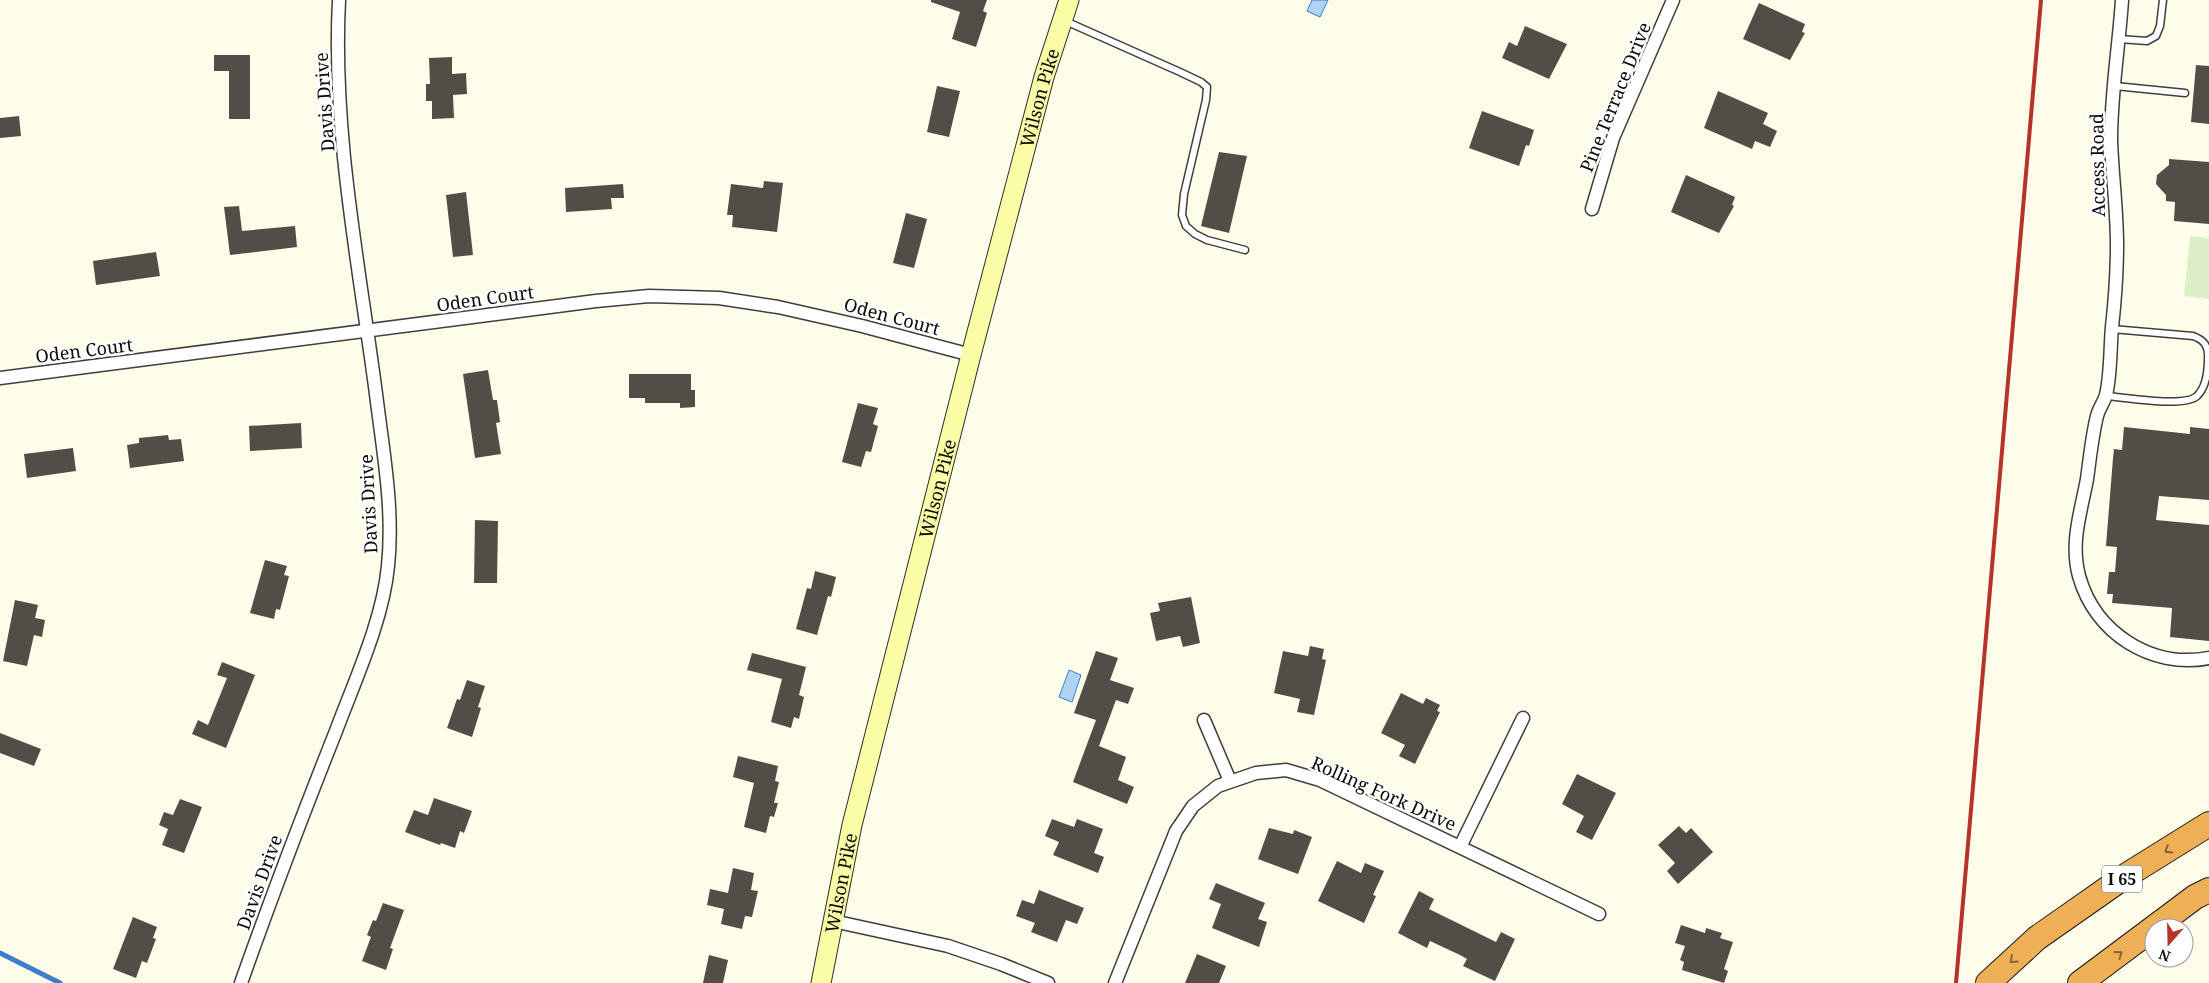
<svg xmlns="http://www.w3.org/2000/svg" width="2209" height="983" font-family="'Noto Serif',serif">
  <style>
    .pitch { fill: #dceec6 }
    .water { fill: #b0d2f4; stroke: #3a7ec8 }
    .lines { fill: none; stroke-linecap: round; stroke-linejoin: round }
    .stream { stroke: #3a7ec8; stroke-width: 5 }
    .building { fill: #534d48 }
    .service-casing { stroke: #3e3e3e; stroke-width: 9 }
    .minor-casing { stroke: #3e3e3e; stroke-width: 15 }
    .secondary-casing { stroke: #2d2d2d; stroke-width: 21 }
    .motorway-casing { stroke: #1c1c1c; stroke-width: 26 }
    .service { stroke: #fff; stroke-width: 6 }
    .minor { stroke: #fff; stroke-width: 12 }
    .secondary { stroke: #fbfca6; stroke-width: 19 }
    .motorway { stroke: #efaf56; stroke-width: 24 }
    .rail { stroke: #b53329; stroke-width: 4 }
    .oneway { stroke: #886534 }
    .labels { text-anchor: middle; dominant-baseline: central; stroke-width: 5; stroke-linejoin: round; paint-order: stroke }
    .shield { fill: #fff; stroke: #545454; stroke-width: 1 }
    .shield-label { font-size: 16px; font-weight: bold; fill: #0b0b0b }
    .street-label { font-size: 18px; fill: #0b0b0b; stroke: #fff }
  </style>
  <rect width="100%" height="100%" fill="#fefde9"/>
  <path class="pitch" d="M2190,236l19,2v61l-25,-3z"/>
  <g class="water">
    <path d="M1312,0h16l-8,17 -13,-6z"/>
    <path d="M1069,670l12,5 -9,27 -13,-5z"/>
  </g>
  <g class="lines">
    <path class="stream" d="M0,953l60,30"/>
  </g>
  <g class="building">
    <path d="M931,0h56l-4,11 4,2 -11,34 -24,-8 8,-27 -29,-10z"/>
    <path d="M1759,3l46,21 -3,8 3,1 -15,27 -47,-21z"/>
    <path d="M1525,26l42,18 -18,35 -47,-21 7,-16 8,4z"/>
    <path d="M214,55h36v64h-21v-48h-15z"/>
    <path d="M452,57v17l14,-1 1,21 -14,1 1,23 -22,1v-18h-6v-17h4l-1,-26z"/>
    <path d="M2196,65l13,1v58l-18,-2z"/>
    <path d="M937,86l23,5 -11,46 -22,-5z"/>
    <path d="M1718,91l50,22 -5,11 14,7 -7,16 -15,-6 -3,8 -48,-21z"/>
    <path d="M1482,111l52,19 -5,16 -3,-1 -7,21 -50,-18z"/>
    <path d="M19,116l2,20 -21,2v-20z"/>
    <path d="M1219,152l28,4 -18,77 -28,-7z"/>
    <path d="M2169,159l40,3v62l-35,-3 1,-19 -9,-1v-6l-10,-11 1,-9 12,-10z"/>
    <path d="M1686,175l49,22 -3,8 2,1 -15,27 -48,-21z"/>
    <path d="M764,181l19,2 -6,49 -45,-5 1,-12h-6l4,-31 32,4z"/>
    <path d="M623,184l1,14h-13l1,11 -46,3 -1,-24z"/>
    <path d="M466,192l7,63 -20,2 -7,-62z"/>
    <path d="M239,206l3,25 53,-5 2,21 -67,8 -6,-48z"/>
    <path d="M906,213l21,6 -13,49 -21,-5z"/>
    <path d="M156,252l4,24 -64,9 -3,-24z"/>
    <path d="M488,370l5,30h4l3,22 -4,1 5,31 -26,4 -12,-84z"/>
    <path d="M629,374h62v16h4v17l-15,1v-5h-35v-5h-16z"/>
    <path d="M858,403l20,5 -5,16 5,2 -7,26 -5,-1 -5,16 -19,-5z"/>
    <path d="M301,423l1,25 -52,3 -1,-25z"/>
    <path d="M2124,427l66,7v-7l19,2v71l-50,-4 -3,24 53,5v116l-39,-4 2,-29 -60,-5 1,-9h-6l2,-22h6l2,-25 -11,-1 7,-88 1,-9 8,1z"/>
    <path d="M168,435l1,5 12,-1 3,22 -54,7 -3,-23 12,-2v-5z"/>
    <path d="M73,448l3,23 -49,7 -3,-24z"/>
    <path d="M475,520l23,1 -1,62h-23z"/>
    <path d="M265,560l22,6 -3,9 5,1 -9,34 -4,-1 -2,10 -24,-6z"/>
    <path d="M815,571l21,6 -5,20 -3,-1 -11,39 -21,-6 11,-41 4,1z"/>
    <path d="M1191,597l9,46 -17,4 -3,-11 -24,5 -6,-28 10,-2 -2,-8z"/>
    <path d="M15,600l23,5 -3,13 10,2 -3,17 -8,-2 -7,31 -24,-5z"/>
    <path d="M1310,646l14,3 -2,10 4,1 -12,55 -17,-3 3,-13 -26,-6 9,-42 25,5z"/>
    <path d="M1096,651l22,7 -8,22 24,8 -6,16 -12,-4 -17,46 27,11 -8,23 16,7 -7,17 -54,-22 23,-62 -22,-7z"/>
    <path d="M752,653l54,14 -7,28 5,2 -5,22 -5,-2 -3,11 -20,-6 11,-43 -35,-9z"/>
    <path d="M222,662l33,13 -29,73 -34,-14 6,-14 10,5 19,-47 -10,-3z"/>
    <path d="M467,680l18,6 -7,21 3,1 -9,29 -25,-9 10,-29 3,1z"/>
    <path d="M1401,693l22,11 3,-6 14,7 -3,6 3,1 -25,52 -16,-8 6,-11 -24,-12z"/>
    <path d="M0,733l41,16 -7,17 -34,-13z"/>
    <path d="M738,756l40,10 -3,15 4,1 -5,21h4l-4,14 -4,-1 -4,17 -22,-6 10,-44 -21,-6z"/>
    <path d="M1577,774l39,19 -24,47 -16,-8 8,-16 -22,-12z"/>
    <path d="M434,798l38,13 -8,22 -4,-2 -5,17 -14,-5 -1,2 -35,-13 9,-22 14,5z"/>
    <path d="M180,799l22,8 -18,46 -22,-8 6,-16 -9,-4 5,-13 9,3z"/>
    <path d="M1052,819l22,8 3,-8 26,10 -9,24 10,4 -6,16 -45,-18 6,-13 -14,-6z"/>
    <path d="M1679,826l7,7 5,-5 22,24 -35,32 -11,-13 8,-8 -17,-18z"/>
    <path d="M1269,828l24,6 1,-4 18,7 -14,37 -40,-15z"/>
    <path d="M1337,861l24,12 4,-10 19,8 -11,24 3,1 -12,27 -46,-22z"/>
    <path d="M733,868l21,5 -3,17 7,1 -6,26 -7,-1 -3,13 -21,-5 3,-15 -17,-4 3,-16 18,4z"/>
    <path d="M1216,883l49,20 -7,16 9,3 -8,25 -47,-19 9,-24 -12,-5z"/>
    <path d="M1039,890l45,18 -7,16 -11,-4 -9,22 -26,-10 4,-9 -19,-7 6,-16 12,4z"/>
    <path d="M1419,891l15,8 -5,10 67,33 5,-10 14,7 -20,42 -32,-15 4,-7 -7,-4 -30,-14 -3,7 -29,-15z"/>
    <path d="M383,903l21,7 -14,38 3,1 -7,21 -24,-9 9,-24 -4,-2 6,-15 3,1z"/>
    <path d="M133,917l24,10 -4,11 3,1 -9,24 -5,-2 -6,17 -23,-9z"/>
    <path d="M1681,925l24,8 1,-5 16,5 -2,5 13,4 -9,27 4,2 -4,12 -42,-13 2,-8 -4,-2 5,-14 -10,-3z"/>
    <path d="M1197,954l29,12 -7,17h-34z"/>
    <path d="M709,955l19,5 -5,23h-20z"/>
  </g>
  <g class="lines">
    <g class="service-casing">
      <g id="service">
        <path d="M1063,20l117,52 21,10 6,5 -1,13 -22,94 -2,21 4,11 9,8 12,6 38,10"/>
        <path d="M2119,39l28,2 9,-5 4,-10 3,-26"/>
        <path d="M2115,86l70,7"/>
        <path d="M2105,396c20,1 79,12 92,0 9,-9 11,-25 11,-37 1,-12 -3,-19 -15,-23l-81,-7"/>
      </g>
    </g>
    <g class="minor-casing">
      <g id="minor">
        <path d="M2122,0c-3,46 -11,93 -11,139 1,35 6,70 6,106 0,27 -2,55 -5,82 -2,22 -1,47 -6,68 -2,7 -7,13 -9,21 -5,20 -7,42 -10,63 -6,33 -17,63 -8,97 16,57 72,93 130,82"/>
        <path d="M1592,209l21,-71 60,-138"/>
        <path d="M0,378l596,-77 53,-5 70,2 59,9 84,19 109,29"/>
        <path d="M1204,720l26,61"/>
        <path d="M1460,847l63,-129"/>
        <path d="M833,921l115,25 53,18 47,19"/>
        <path d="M241,983c30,-85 62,-169 95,-252 19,-51 47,-111 52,-165 6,-57 -5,-115 -12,-172 -17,-130 -44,-262 -37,-394"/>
        <path d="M1115,983l61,-152 17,-25 25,-20 38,-13 30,-3 34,10 279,134"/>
      </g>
    </g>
    <g class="secondary-casing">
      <g id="secondary">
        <path id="s1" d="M821,983l31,-158 119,-470 73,-278 25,-77"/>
      </g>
    </g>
    <g class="motorway-casing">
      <g id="motorway">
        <path d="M1988,983l49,-45 90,-63 82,-51"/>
        <path d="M2080,983l115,-86 14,-7"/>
      </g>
    </g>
    <use href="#service" class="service"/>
    <use href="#minor" class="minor"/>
    <use href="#secondary" class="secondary"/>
    <use href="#motorway" class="motorway"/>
    <path class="rail" d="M1956,983l85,-983"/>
  </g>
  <defs><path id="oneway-chevron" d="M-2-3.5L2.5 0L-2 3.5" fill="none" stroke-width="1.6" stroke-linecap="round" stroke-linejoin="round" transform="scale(1.25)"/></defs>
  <g class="oneway">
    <use href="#oneway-chevron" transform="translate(2168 850) rotate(148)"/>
    <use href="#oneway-chevron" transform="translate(2119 954) rotate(-36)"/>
    <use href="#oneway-chevron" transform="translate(2013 960) rotate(137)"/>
  </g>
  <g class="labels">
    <rect class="shield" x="2102" y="865.5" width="40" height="27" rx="4"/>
    <g class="shield-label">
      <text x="2122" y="879">I 65</text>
    </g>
    <g class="street-label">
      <text transform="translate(1615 97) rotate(-68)">Pine Terrace Drive</text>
      <text stroke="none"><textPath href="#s1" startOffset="912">Wilson Pike</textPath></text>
      <text transform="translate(324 102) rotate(-94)">Davis Drive</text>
      <text transform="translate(2097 165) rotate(-91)">Access Road</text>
      <text transform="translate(485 298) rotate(-8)">Oden Court</text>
      <text transform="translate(892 316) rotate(15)">Oden Court</text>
      <text transform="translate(84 350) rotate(-7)">Oden Court</text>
      <text stroke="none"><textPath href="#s1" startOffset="508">Wilson Pike</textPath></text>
      <text transform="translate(368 504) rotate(-93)">Davis Drive</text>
      <text transform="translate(1384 793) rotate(24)">Rolling Fork Drive</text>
      <text transform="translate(259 882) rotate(-70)">Davis Drive</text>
      <text stroke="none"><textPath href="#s1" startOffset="102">Wilson Pike</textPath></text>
    </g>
  </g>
  <g transform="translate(2169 943) rotate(200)"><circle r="24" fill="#ffffff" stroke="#9d9d9d"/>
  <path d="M0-4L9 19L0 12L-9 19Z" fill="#b53329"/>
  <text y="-8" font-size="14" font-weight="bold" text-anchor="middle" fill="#0b0b0b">N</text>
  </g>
</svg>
